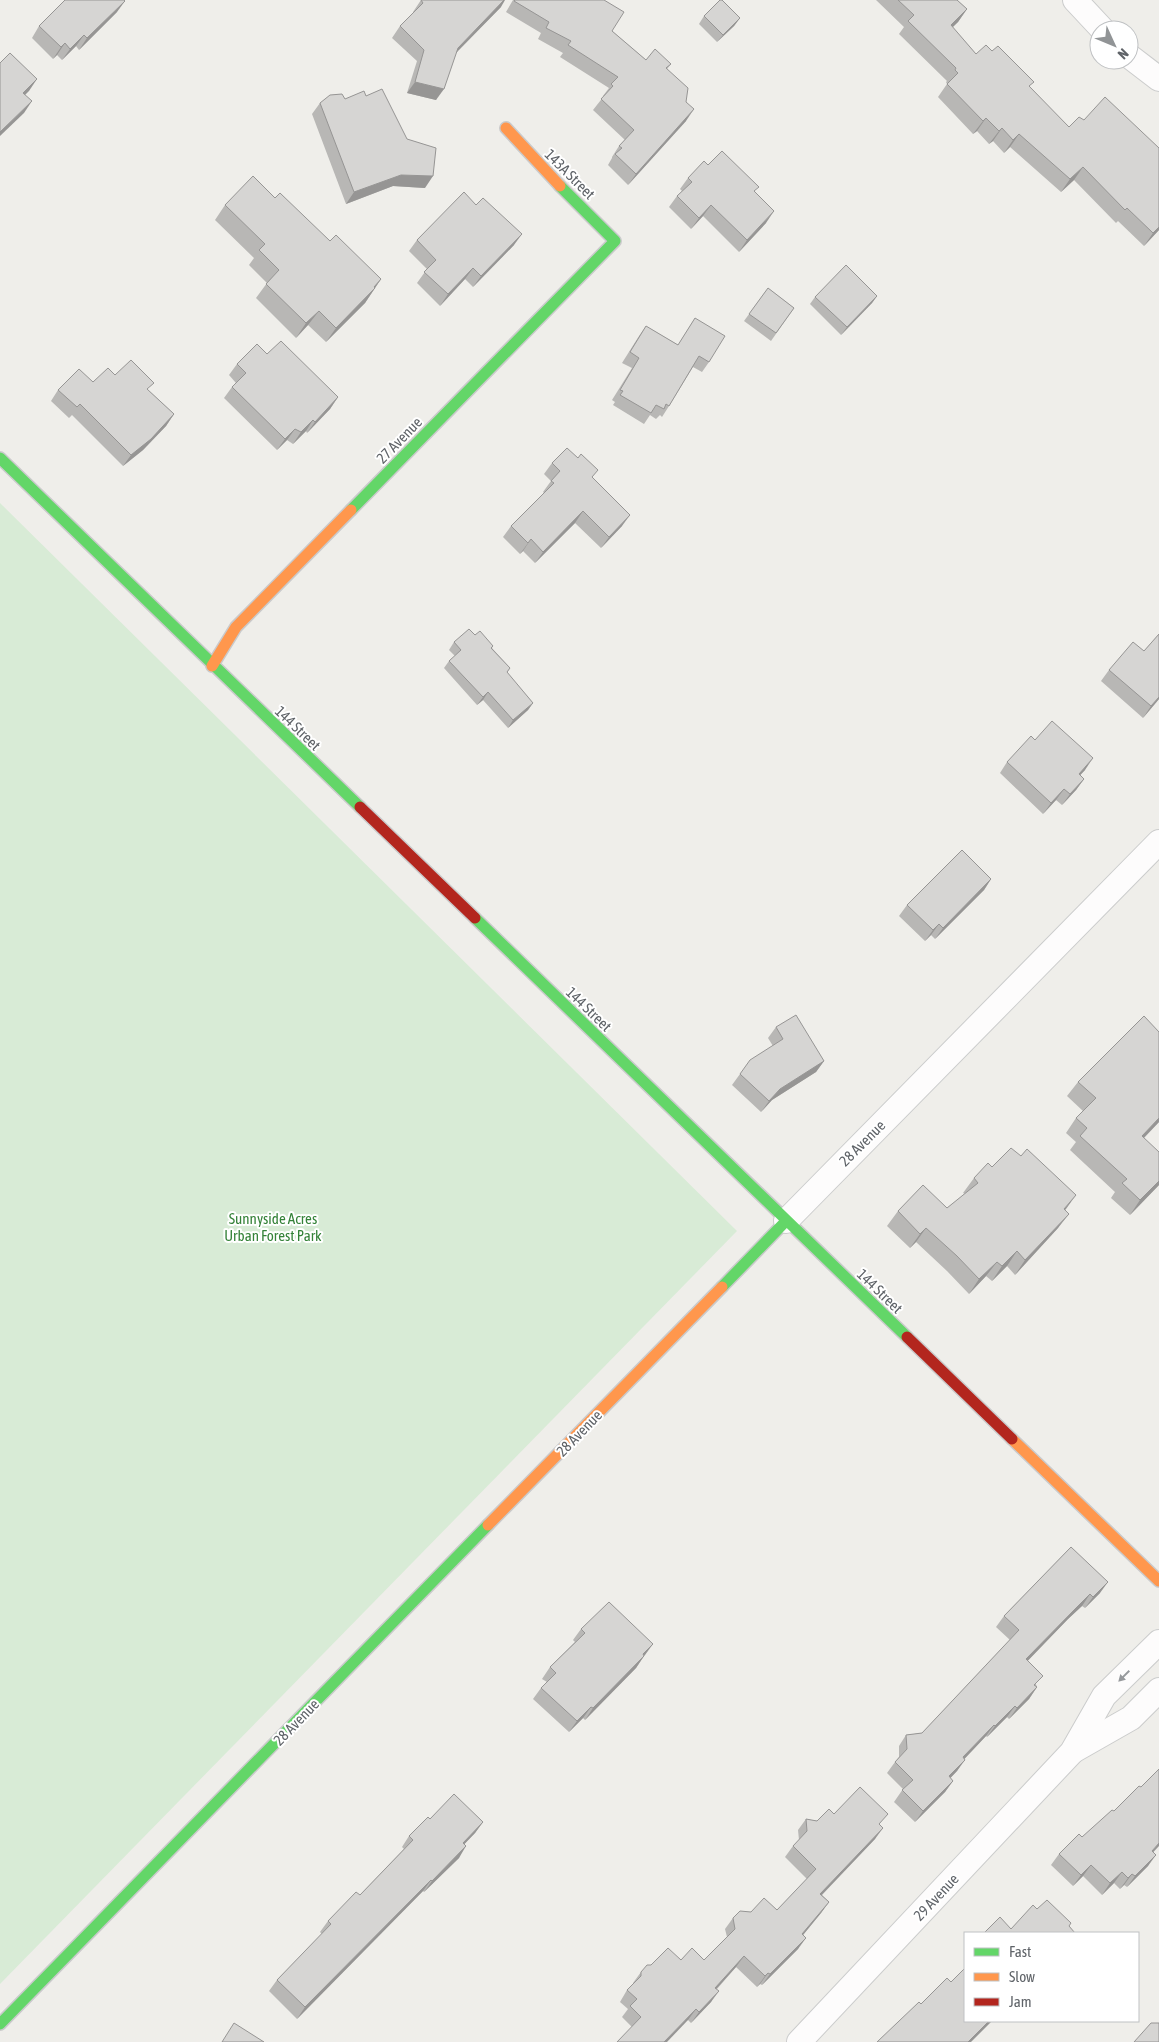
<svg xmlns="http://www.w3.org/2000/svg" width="1159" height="2042" font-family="'Asap Condensed',sans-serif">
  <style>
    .green { fill: #d8ebd6 }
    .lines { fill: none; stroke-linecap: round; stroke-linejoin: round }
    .street-casing { stroke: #cbcccc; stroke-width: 26 }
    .fast-casing { stroke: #cacacb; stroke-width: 14 }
    .slow-casing { stroke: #cacacb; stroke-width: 14 }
    .jam-casing { stroke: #cacacb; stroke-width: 14 }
    .street { stroke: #fdfcfc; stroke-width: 24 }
    .fast { stroke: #63d668; stroke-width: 11 }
    .slow { stroke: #ff974d; stroke-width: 11 }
    .jam { stroke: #b3261e; stroke-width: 11 }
    .wall { fill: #b8b7b5 }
    .shaded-wall { fill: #969594 }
    .building { fill: #d6d5d3; stroke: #969594 }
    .oneway { fill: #96999c }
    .labels { text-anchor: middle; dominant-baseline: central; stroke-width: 4; stroke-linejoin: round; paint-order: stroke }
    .street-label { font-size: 15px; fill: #5f6368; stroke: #fff }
    .park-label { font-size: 15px; fill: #348238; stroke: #fff }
  </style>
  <rect width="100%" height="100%" fill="#efeeea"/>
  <path class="green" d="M0,503l737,728 -737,753z"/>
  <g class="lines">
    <g class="street-casing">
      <g id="street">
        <path d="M1075,0l28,30"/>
        <path d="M1129,56l30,23"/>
        <path d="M786,1221l373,-379"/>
        <path d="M1073,1751l58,-33 28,-28"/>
        <path d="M799,2042l273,-290 32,-56 55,-54"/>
      </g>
    </g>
    <g class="fast-casing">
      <g id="fast">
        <path d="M0,458l360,349"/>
        <path d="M351,510l264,-269 -55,-55"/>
        <path d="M475,918l432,419"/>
        <path d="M722,1287l64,-66"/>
        <path d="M0,2024l488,-499"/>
      </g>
    </g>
    <g class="slow-casing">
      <g id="slow">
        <path d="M506,128l54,58"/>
        <path d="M212,666l24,-39 115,-117"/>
        <path d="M1012,1439l147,142"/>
        <path d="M488,1525l234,-238"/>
      </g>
    </g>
    <g class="jam-casing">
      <g id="jam">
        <path d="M360,807l115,111"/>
        <path d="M907,1337l105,102"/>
      </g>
    </g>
    <use href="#street" class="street"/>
    <use href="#fast" class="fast"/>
    <use href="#slow" class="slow"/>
    <use href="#jam" class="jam"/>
  </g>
  <g class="wall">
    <path d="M421,0l80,7 -45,46 -20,47 -29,-7 10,-32 -25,-23 8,-12 14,-14h-1z"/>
    <path d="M513,0h91l8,31 34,29 25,4 -4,5 19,33v19l-58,64 -20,-20 4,-7v-1l7,-11 6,-6 -32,-30 11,-14h-1l6,-8 -49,-31 3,-4 -25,-14 3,-6 -35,-21z"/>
    <path d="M876,0h81l10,9 -9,13 -6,5 24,27 54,33 129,143 -15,16 -26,-25 -2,2 -42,-43 -13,12 -51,-45 -6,6 -11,-12 -4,3 -12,-13 -4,3 -35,-37 9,-13 -1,-2 1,-1 -48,-47 5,-7z"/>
    <path d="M117,12l-38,38 -3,-4 -14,14 -5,-5 -4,4 -21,-21 7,-12z"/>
    <path d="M704,16l36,2 -6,8 -17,16 -18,-18z"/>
    <path d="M366,96l59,92 -32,-2 -47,18 -34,-90 8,-11z"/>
    <path d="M708,165l47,27 11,31 -27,29 -36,-36 -12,13 -22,-22 8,-11 5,-5 -2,-2 8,-11z"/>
    <path d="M275,198l55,43 51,38 -16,24 -39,39 -18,-17 -12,13 -40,-40 11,-15 -18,-18 5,-7 -39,-38 10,-15z"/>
    <path d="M417,240l97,5 -41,42 -8,-8 -25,27 -23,-23 10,-14 -18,-18z"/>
    <path d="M768,288l26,20 -23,33 -27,-20z"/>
    <path d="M877,296l-5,7 -31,32 -31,-31 5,-7z"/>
    <path d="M695,318l14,44 -7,10 -9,-5 -24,39 -7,11 -2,-2 -4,4 -6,-4 -6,9 -31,-19 2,-3 -3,-2 20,-32 -10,-5 17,-27 7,-10 32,19z"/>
    <path d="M267,354l71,43 -8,12 -23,24 -1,-2 -13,13 -6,-4 -10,10 -53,-52 8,-11 4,-4 -7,-8 8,-11z"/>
    <path d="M115,375l33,15 26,24 -8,12 -23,24 -20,16 -51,-51 -3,3 -18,-17 7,-11 35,-8z"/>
    <path d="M552,463l41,15 29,48 -21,22 -26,-25 -40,40 -12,-12 -3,3 -17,-17 8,-11 33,-33 -1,-1 8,-11 -7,-7z"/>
    <path d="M1159,634v65l-16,19 -42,-37 8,-11 35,-19z"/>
    <path d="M475,635l18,11 -1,2 18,20 -3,5 26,30 -5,7 -20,18 -25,-28 -6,5 -33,-37 5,-7 6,-5 -6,-6 5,-8z"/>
    <path d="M1035,740l50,30 -5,5 4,4 -8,11 -14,15 -6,-5 -13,14 -43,-41 7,-11z"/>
    <path d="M991,879l-7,11 -49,49 -4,-4 -6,6 -26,-25 8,-11z"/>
    <path d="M776,1027l48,34 -8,11 -44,28 -11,12 -29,-27 8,-11 33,-28 -5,-8z"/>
    <path d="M1159,1032v90l-15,16 15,47 -29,30 -19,-17 4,-6 -45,-42 6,-8 -10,-9 10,-15 7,-7 -16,-15 11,-14z"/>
    <path d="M992,1167l73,43 -7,18 -43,47 -8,-9 -15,15 -6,-5 -17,18 -22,-23 -31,-29 -6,6 -23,-22 11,-15 49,-3 18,-14 -2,-1 11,-15z"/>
    <path d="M1071,1547l29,46 -15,15 -3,-2 -14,13 -41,42 10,26 -8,12 -20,20 -2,-2 -20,20 -1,-1 -22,23 -7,12 -7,7 3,3 -8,11 -30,30 -21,-20 9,-13 -16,-16 8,-11 4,-5v-11l7,-11 16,-2 88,-93 -14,-13 8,-11z"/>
    <path d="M581,1629l63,27 -8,12 -51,52 -2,-2 -14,14 -36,-33 8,-11 6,-6 -5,-3 8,-12 25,-25 -2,-2z"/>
    <path d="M834,1814l46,11 -5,14 -53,56 7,7 -8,11 -18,22 -5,14 -36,36 -2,-1 -3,3 -21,-20 -19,22 -6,13 -20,21 -3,-3 -56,7 -10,-10 6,-8 -8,-7 7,-12 6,-5v-2l8,-11 10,-7 30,-5h23l23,-23 -2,-8 8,-11 18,-6 26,-2 30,-31 -22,-22 8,-11 6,-6 -1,-10 8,-11 11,2z"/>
    <path d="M430,1819l53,3 -8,11 -11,11 -5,14 -35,34 -1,-1 -126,128 -28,-28 8,-11 45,-46 -2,-2 8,-11 32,-26 44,-46 -2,-2 7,-11z"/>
    <path d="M1082,1837l71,15 -5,14 -21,21 -3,-2 -4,4 -6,-6 -12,12 -19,-19 -10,10 -22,-21 8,-11z"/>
  </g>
  <g class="shaded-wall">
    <path d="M504,0h1l-4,7 -51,52 8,-11z"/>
    <path d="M125,1l-8,11 -38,38 8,-12z"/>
    <path d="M967,9l-9,13 -16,16 9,-13z"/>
    <path d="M740,18l-6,8 -17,16 6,-7z"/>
    <path d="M84,35l-8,11 -14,14 8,-11z"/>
    <path d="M65,43l-8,12 -4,4 8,-12z"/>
    <path d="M37,79l-8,12 -14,14 8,-12z"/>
    <path d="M415,82l29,7 -8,11 -29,-7z"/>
    <path d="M32,101l-8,12 -24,23v-4z"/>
    <path d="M694,109l-8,12 -58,64 8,-11z"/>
    <path d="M986,118l-9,13 -4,3 10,-13z"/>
    <path d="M1002,128l-9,13 -4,3 10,-13z"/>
    <path d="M1019,134l-9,13 -6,6 9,-13z"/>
    <path d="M1083,167l-9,13 -13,12 9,-13z"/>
    <path d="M401,175l32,1 -8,12 -32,-2 -47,18 8,-12z"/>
    <path d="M711,205l-8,11 -12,13 8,-11z"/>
    <path d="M774,211l-8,12 -27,29 8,-12z"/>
    <path d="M1159,227v3l-15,16 9,-13z"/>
    <path d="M522,234l-8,11 -41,42 8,-11z"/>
    <path d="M473,268l-8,11 -25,27 8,-12z"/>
    <path d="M381,279l-16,24 -39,39 10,-14z"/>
    <path d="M877,296l-5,7 -31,32 6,-8z"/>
    <path d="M319,311l-11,14 -12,13 10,-15z"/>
    <path d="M338,397l-8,12 -23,24 8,-11z"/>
    <path d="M174,414l-8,12 -23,24 -20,16 8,-11z"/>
    <path d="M313,420l-7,11 -13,13 8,-12z"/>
    <path d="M295,429l-8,11 -10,10 8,-11z"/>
    <path d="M583,511l-8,12 -40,40 8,-11z"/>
    <path d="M630,515l-8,11 -21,22 8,-11z"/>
    <path d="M531,539l-8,12 -3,3 8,-11z"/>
    <path d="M488,692l-5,8 -6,5 6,-8z"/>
    <path d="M1159,697v2l-16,19 8,-12z"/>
    <path d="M533,703l-5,7 -20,18 5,-8z"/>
    <path d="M1093,758l-8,12 -14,15 8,-11z"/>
    <path d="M1084,779l-8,11 -14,15 8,-11z"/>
    <path d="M1064,789l-8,11 -13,14 8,-11z"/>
    <path d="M991,879l-7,11 -49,49 8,-11z"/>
    <path d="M939,924l-8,11 -6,6 8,-11z"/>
    <path d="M824,1061l-8,11 -44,28 -11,12 8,-11 11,-12z"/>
    <path d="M1159,1118v4l-27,28 10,-14z"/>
    <path d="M1159,1181v4l-29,30 10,-15z"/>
    <path d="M1076,1195l-10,14 -13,15 11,-15z"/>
    <path d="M1069,1214l-11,14 -43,47 10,-15z"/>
    <path d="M926,1228l-10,14 -6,6 10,-14z"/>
    <path d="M1017,1251l-10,15 -15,15 10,-15z"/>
    <path d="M997,1262l-11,14 -17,18 10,-15z"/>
    <path d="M1108,1582l-8,11 -15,15 8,-11z"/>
    <path d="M1090,1594l-8,12 -14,13 -50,52 8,-12 50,-51z"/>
    <path d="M653,1644l-8,11 -10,11 8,-12z"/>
    <path d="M644,1656l-8,12 -51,52 8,-12z"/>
    <path d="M1037,1687l-8,12 -20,20 8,-11z"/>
    <path d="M1015,1706l-8,11 -20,20 8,-11z"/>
    <path d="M591,1707l-8,11 -14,14 8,-11z"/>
    <path d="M994,1725l-8,11 -31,33 8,-12z"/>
    <path d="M965,1760l-8,11 -16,17 8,-12z"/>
    <path d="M953,1781l-8,11 -30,30 8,-11z"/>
    <path d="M483,1822l-8,11 -20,21 8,-11z"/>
    <path d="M883,1828l-8,11 -63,66 8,-11z"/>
    <path d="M1159,1843v3l-15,16 8,-11z"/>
    <path d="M466,1846l-7,12 -35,34 8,-11z"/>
    <path d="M1156,1855l-8,11 -21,21 8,-11z"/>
    <path d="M1091,1865l-8,11 -10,10 8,-11z"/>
    <path d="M1122,1872l-8,11 -12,12 8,-12z"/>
    <path d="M1132,1874l-8,11 -4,4 8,-11z"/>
    <path d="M431,1880l-8,11 -126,128 8,-12z"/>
    <path d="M829,1902l-8,11 -27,33 8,-12z"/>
    <path d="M806,1938l-8,11 -36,36 8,-11z"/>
    <path d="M744,1956l-8,11 -29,32 8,-11z"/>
    <path d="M768,1973l-8,11 -3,3 8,-11z"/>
    <path d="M719,1991l-8,11 -20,21 8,-11z"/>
    <path d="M696,2009l-8,11 -21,22h-3z"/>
    <path d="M989,2021h3l-21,21h-3z"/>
  </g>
  <g class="building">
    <path d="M65,0h59l1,1 -38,37 -3,-3 -14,14 -5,-6 -4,4 -22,-21z"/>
    <path d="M421,0h83l-46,48 -14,41 -29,-7 9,-32 -24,-24 23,-23z"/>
    <path d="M515,0h89l20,12 -12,19 34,29 9,-11 16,15 -5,4 22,20 -2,14 8,7 -58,65 -21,-20 7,-6 -3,-2 15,-16 -33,-31 12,-13 -2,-2 7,-7 -50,-32 3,-4 -25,-13 3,-6 -35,-21z"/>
    <path d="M720,0h2l18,18 -17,17 -19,-19z"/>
    <path d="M898,0h59l10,9 -16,16 25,29 10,-9 6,6 6,-5 36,36 -5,4 40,41 10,-10 5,3 21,-23 54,51v79l-6,6 -26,-25 -2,2 -42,-43 -13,12 -51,-45 -6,6 -11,-12 -3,3 -13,-13 -3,3 -36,-37 11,-11 -3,-3 1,-2 -48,-47 6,-6z"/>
    <path d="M10,53l27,26 -14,14 9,8 -32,31v-69z"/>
    <path d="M382,89l25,50 29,9 -3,28 -32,-1 -47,17 -34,-89 10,-8 12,-1 3,5 19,-8 2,5z"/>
    <path d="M722,151l37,36 -5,4 20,20 -27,29 -36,-35 -12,13 -22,-22 15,-14 -4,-4 16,-17 4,4z"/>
    <path d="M253,176l22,22 5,-5 50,48 6,-6 45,44 -7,8 1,1 -39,40 -17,-17 -13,12 -40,-39 13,-14 -20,-20 6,-6 -40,-39z"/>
    <path d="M464,192l12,13 7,-7 39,36 -41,42 -8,-8 -25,26 -24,-22 12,-12 -19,-20z"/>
    <path d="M846,265l31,31 -30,31 -32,-30z"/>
    <path d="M768,288l26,20 -18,25 -27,-19z"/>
    <path d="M695,318l30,18 -16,26 -10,-6 -30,50 -3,-2 -2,5 -8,-4 -5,8 -31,-18 3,-4 -3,-1 19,-32 -9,-6 16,-26 32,19z"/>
    <path d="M281,341l57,56 -23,25 -2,-2 -12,12 -6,-3 -10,10 -53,-52 14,-14 -9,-9 20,-20 10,10z"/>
    <path d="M131,360l23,23 -7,6 27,25 -23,25 -20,16 -51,-51 -3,3 -19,-17 21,-21 14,13 15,-14 7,7z"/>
    <path d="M567,448l11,10 3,-4 17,16 -6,7 38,38 -21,22 -26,-26 -40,41 -12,-13 -3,4 -17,-17 43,-43 -3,-2 9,-10 -8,-8z"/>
    <path d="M469,629l6,6 5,-4 13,15 -2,2 19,20 -3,4 26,31 -20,17 -25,-28 -5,5 -34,-36 12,-11 -7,-8z"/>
    <path d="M1159,634v63l-8,9 -42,-36 24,-28 11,9z"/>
    <path d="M1052,721l41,37 -14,16 5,5 -14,15 -6,-5 -13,14 -44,-41 24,-26 4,4z"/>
    <path d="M962,850l29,29 -48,49 -4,-4 -6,6 -26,-25z"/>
    <path d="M796,1015l28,46 -44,28 -11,12 -29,-27 10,-14 33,-21 -7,-12z"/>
    <path d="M1144,1016l15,16v86l-17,18 17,16v29l-19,19 -18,-17 5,-4 -47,-43 7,-8 -11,-10 20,-20 -18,-16z"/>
    <path d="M1011,1148l10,8 6,-7 49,46 -12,14 5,5 -44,46 -8,-9 -15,15 -5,-4 -18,17 -22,-23 -31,-28 -6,6 -22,-23 25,-26 24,23 31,-25 -4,-5 14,-15 4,4z"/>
    <path d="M1071,1547l37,35 -15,15 -3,-3 -14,14 -50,51 17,17 -9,9 3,2 -20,21 -2,-2 -20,20 -1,-1 -31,32 2,3 -16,16 4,5 -30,30 -21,-21 11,-10 -18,-18 12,-13 -1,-14 16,-2 97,-103 -15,-14z"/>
    <path d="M609,1602l44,42 -10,10 1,2 -51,52 -2,-1 -14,14 -36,-33 15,-15 -6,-6 35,-34 -4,-4z"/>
    <path d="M1159,1769v74l-7,8 4,4 -21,21 -3,-2 -4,4 -6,-6 -12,11 -19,-18 -10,10 -22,-21 20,-20 3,3 30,-27 2,1 25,-25 2,1z"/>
    <path d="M860,1787l28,27 -9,10 4,4 -63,66 9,8 -27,32 4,4 -36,36 -2,-1 -3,3 -21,-20 -29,32 4,3 -20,21 -3,-3 -32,33h-47l24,-25 -11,-11 7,-7 -10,-9 14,-14v-4l6,-7h4l17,-17 13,12 11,-12 12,12 31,-31 -2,-11 7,-7 11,1 13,-14 13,12 39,-41 -23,-23 14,-15 -1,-12 11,2 12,-12 5,5z"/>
    <path d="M454,1794l29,28 -20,21 3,3 -34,35 -1,-1 -126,127 -28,-27 54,-56 -3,-3 28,-29 4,3 53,-55 -4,-4 19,-19 2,2z"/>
    <path d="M1047,1900l24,23 -2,3 6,7h-91l16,-16 11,12 22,-24 4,4z"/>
    <path d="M965,1968v53h24l-21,21h-91l42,-40 2,2 26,-26 4,4z"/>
    <path d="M234,2023l30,19h-42z"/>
    <path d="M1151,2023h8v19h-25z"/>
  </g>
  <defs><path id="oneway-solid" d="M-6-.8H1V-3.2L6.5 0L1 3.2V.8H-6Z" transform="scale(1.25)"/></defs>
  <use class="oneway" href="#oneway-solid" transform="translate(1124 1676) rotate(135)"/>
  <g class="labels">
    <g class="street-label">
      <text transform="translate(570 174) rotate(45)">143A Street</text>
      <text transform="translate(399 440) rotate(-46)">27 Avenue</text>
      <text transform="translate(298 728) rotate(44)">144 Street</text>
      <text transform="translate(589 1009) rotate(44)">144 Street</text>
      <text transform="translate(862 1143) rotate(-45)">28 Avenue</text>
      <text transform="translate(880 1291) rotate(44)">144 Street</text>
      <text transform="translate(579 1433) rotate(-46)">28 Avenue</text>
      <text transform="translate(296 1722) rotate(-46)">28 Avenue</text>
      <text transform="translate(936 1897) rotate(-47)">29 Avenue</text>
    </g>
    <g class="park-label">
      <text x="273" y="1218">Sunnyside Acres<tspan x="273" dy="17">Urban Forest Park</tspan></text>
    </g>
  </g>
  <rect x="964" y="1932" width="175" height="90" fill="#ffffff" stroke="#bfc1c3"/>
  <rect x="974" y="1948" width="25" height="8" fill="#63d668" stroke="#bfc1c3"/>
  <text x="1009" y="1957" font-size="15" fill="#5f6368">Fast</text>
  <rect x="974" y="1973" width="25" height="8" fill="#ff974d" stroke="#bfc1c3"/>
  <text x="1009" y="1982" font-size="15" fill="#5f6368">Slow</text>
  <rect x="974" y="1998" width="25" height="8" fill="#b3261e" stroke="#bfc1c3"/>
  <text x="1009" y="2007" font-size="15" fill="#5f6368">Jam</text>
  <g transform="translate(1114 45) rotate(134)"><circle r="24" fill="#ffffff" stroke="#bfc1c3"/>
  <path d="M0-4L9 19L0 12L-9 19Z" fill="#919496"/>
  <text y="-8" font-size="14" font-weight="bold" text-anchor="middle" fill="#5f6368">N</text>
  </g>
</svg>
